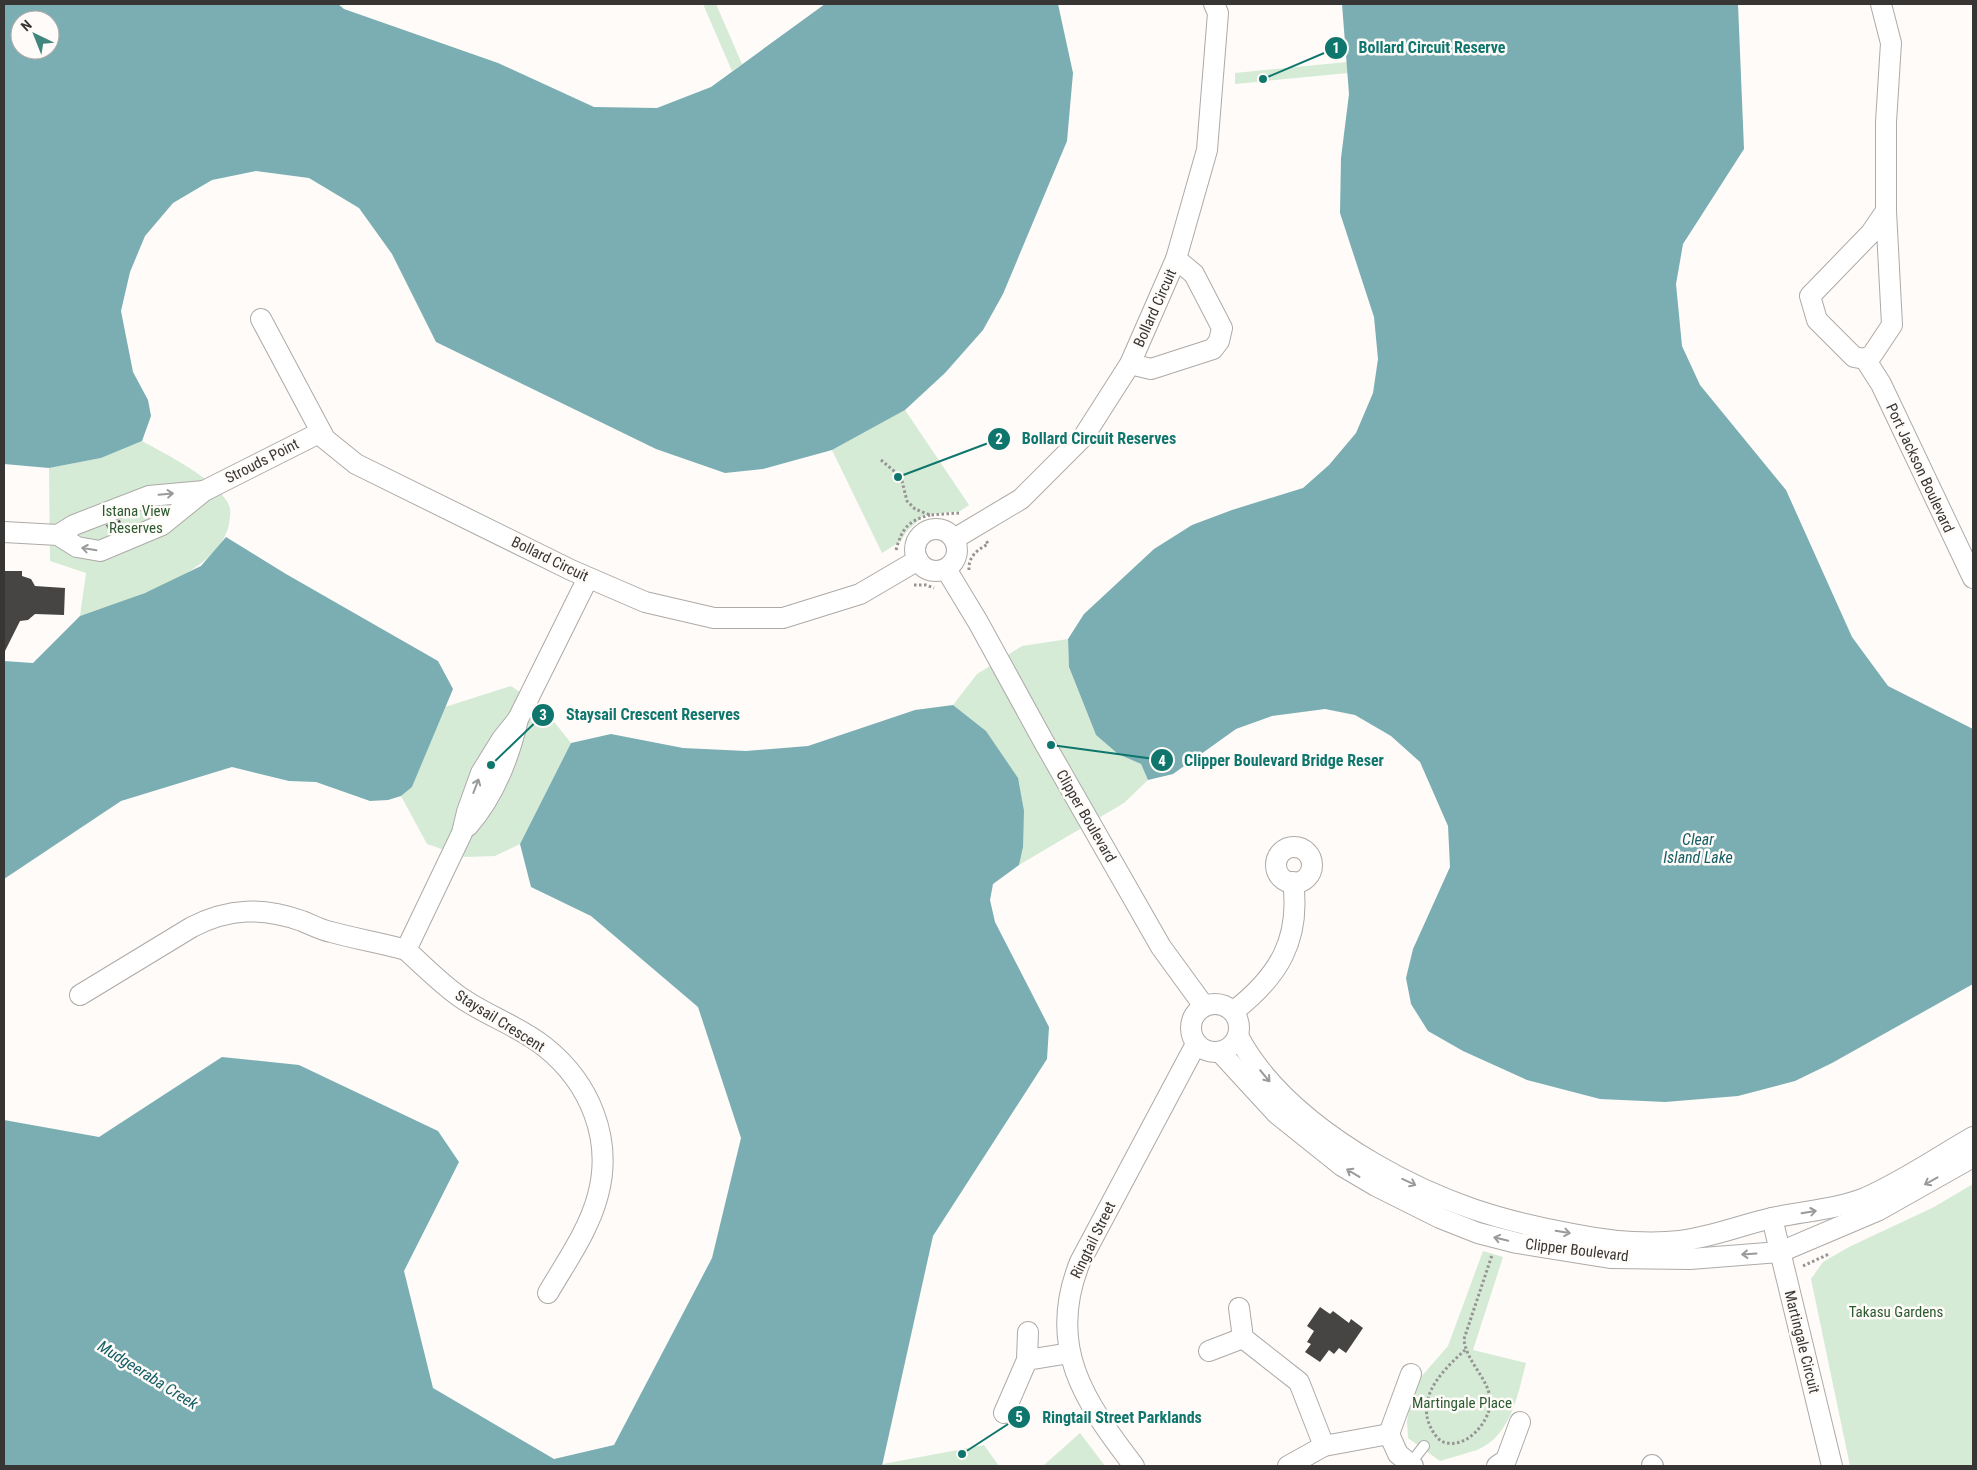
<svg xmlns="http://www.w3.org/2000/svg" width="1977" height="1470" font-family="'Roboto Condensed',sans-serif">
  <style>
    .green { fill: #d5ebd6 }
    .water { fill: #7aaeb3; fill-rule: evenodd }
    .building { fill: #474543 }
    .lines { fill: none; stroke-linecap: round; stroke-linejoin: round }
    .lane-casing { stroke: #adaaa8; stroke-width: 12 }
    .street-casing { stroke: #adaaa8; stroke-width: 22 }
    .path { stroke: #969493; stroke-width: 3; stroke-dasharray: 2.5 2.5; stroke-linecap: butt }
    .lane { stroke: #fff; stroke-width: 10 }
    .street { stroke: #fff; stroke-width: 20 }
    .oneway { stroke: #9b9a9a }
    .labels { text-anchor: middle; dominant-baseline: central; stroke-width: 5; stroke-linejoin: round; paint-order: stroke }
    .street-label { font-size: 15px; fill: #373635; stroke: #fefbf8 }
    .park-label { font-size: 15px; fill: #2b5a30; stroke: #fefbf8 }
    .water-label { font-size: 16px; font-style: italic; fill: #155e65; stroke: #fefbf8 }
    .leader { fill: none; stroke: #0f766e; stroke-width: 2 }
    .callout-dot { fill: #0f766e; stroke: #fefbf8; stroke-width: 2 }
    .mark-label { font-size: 15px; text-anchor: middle; font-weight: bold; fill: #fff }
    .callout-label { font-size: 16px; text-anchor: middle; font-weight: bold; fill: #0f766e; stroke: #fefbf8; stroke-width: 5; stroke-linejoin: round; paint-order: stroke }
  </style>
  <rect width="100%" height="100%" fill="#fefbf8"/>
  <g class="green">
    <path d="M703,4h13l26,60 -10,7z"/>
    <path d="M1347,62l1,11 -113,11v-11z"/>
    <path d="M905,410l64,95 -9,6 -36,4 -18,17 -5,9 -19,12 -50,-103z"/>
    <path d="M142,441c25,14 71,36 86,62 4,8 2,13 1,21 -11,52 -105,76 -149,92l6,-43 -36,-12 -1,-93 52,-10z"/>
    <path d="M1068,639l1,28 27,68 22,19 23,10 7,16 -24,23 -105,62 5,-53 -38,-81 -33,-26 24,-31 45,-28z"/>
    <path d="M511,686l32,22 28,35 -51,101 -25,12 -30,1 -38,-13 -26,-48 11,-9 33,-80z"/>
    <path d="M1973,1184v282h-123l-39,-187 12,-17 26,-15 85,-40z"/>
    <path d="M1483,1251l20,6 -30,93 53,13c-8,31 -15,73 -49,87 -12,4 -25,7 -37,11l-32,-23 -1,-17 7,-36 34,-39z"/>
    <path d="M1080,1433l25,33h-62z"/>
    <path d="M984,1445l15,21h-117l1,-2z"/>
  </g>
  <g class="water">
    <path d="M4,4h334l6,5 154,54 96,44 63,1 54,-21 114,-83h233l15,69 -6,68 -64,153 -20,36 -38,43 -40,37 -73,40 -69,19 -38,4 -69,-24 -220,-107 -44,-88 -33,-46 -50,-30 -53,-7 -44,9 -39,23 -28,33 -15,36 -9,39 12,61 15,28 3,16 -9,25 -41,17 -52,10 -45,-4zM20,20h30v30h-30z"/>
    <path d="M1342,4h396l6,145 -61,95 -7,40 6,62 18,39 86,105 66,147 36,49 85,43v255l-141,79 -37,18 -57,15 -73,6 -65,-3 -73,-19 -64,-29 -35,-20 -17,-27 -5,-26 7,-29 37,-82 -2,-41 -28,-64 -29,-26 -36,-21 -30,-6 -53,7 -36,13 -63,45 -25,6 -7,-16 -23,-10 -22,-19 -27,-68 -1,-28 16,-25 70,-65 38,-24 40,-15 71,-22 26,-23 27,-32 17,-40 5,-34 -4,-42 -34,-104 1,-55 8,-64z"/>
    <path d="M226,537l60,37 152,87 15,28 -41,98 -11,9 -13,4 -18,1 -54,-19 -27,-1 -57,-14 -111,34 -117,78v-218l29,2 47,-47 65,-23 56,-27z"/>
    <path d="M953,705l33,26 32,47 6,33 -1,36 -4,18 -26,19 -3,16 5,22 54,105 -2,32 -114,177 -51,230h-878v-346l95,17 123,-80 77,8 139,66 21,31 -55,109 29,117 121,71 60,-14 98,-187 29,-120 -43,-131 -107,-91 -60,-29 -11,-43 51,-101 40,-9 72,14 63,3 62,-5 107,-36z"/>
  </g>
  <g class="building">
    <path d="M120,520l3,9 -13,5 -4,-9z"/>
    <path d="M4,571h18v5l9,3 4,7 30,2 -1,27 -29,-1 -7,6 -8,1 -16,32z"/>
    <path d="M1320,1307l10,7 3,-3 16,12 2,-4 12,9 -17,25 -7,-5 -5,6 -5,-4 -9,12 -15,-10 6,-8 -4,-2 7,-11 -7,-5z"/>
  </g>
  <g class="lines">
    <g class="lane-casing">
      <path id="lane" d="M1410,1464l14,-18"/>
    </g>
    <g class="street-casing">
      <g id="street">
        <path d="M1881,4l10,39 -5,79v89l6,114 -20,30 -7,4 -11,-2 -37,-37 -7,-24 61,-63 15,-22"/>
        <path d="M261,319l64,120 31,25 215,106 74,32 69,16h69l77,-24 58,-34"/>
        <path d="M1865,359l16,25 92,194"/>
        <path d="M1130,364l21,5 62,-20 6,-8 3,-13 -28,-54 -18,-15"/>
        <circle cx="936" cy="550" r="21"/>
        <path d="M4,532l54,3 19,12 23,4 62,-26 42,-34 117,-59"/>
        <path d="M58,535l16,-10 75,-29 55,-5"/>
        <path d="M954,539l67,-40 63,-63 46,-72 46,-105 31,-109 11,-137 -4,-9"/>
        <path d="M946,569l32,53 67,122 116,203 43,59"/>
        <path d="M518,719l-16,20 -21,34 -14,39 -5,21 -56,117c18,16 34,33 54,47 27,19 59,29 85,50 45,36 68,92 53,148 -9,35 -32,67 -50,98"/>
        <path d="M468,826c27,-31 41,-68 50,-107l70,-141"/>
        <circle cx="1294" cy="865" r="18"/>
        <path d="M80,995l112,-68c37,-19 71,-20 110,-6 10,4 19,9 29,11 25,7 51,11 75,18"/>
        <circle cx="1215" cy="1028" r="24"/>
        <path d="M1234,1011c44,-34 67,-71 59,-129"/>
        <path d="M1238,1036c29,55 84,97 137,128 65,38 125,57 198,70 35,7 71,11 107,7 32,-4 61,-16 92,-23 31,-7 62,-8 93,-20 37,-16 73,-41 108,-61"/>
        <path d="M1220,1052l57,62 65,52 34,20 64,32 38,15 39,10 93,15 80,1 90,-7 99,-42 94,-53"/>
        <path d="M1772,1218l60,248"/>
        <path d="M1239,1308l4,30 56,44 25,64"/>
        <path d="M1209,1351l34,-13"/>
        <path d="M1027,1360l1,-28"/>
        <path d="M1411,1374l-22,60 9,20 15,12"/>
        <path d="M1004,1413l23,-53 43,-7"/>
        <path d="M1652,1465l1,1"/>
        <path d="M1134,1466c-50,-65 -88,-120 -54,-204l116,-218"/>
        <path d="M1288,1466l36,-20 65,-12"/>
        <path d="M1497,1466l9,-6 14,-38"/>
      </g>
    </g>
    <g class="path">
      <path d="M881,460l20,17 6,24 8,8 15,6 29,-2"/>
      <path d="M896,550c6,-21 11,-29 34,-35"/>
      <path d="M969,570c-1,-13 8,-20 19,-26l-2,-4"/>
      <path d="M914,585h12l8,3"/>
      <path d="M1803,1266l26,-12"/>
      <path d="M1465,1350c-21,19 -50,47 -34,78 3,6 8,14 16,15 20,4 40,-19 43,-37 3,-25 -24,-42 -26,-67l28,-84"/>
    </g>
    <use href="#lane" class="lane"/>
    <use href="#street" class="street"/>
  </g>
  <defs><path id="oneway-shaft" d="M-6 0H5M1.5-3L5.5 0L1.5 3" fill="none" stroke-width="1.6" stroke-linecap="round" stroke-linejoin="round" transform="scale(1.25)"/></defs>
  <g class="oneway">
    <use href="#oneway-shaft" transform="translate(166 494) rotate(-5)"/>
    <use href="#oneway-shaft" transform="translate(89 549) rotate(-171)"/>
    <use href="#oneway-shaft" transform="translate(476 786) rotate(-69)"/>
    <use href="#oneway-shaft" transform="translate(1265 1076) rotate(50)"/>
    <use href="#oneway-shaft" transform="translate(1353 1173) rotate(-149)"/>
    <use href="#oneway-shaft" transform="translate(1931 1181) rotate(151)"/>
    <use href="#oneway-shaft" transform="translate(1409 1182) rotate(25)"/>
    <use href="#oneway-shaft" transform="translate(1809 1212) rotate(-9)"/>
    <use href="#oneway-shaft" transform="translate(1563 1232) rotate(10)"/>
    <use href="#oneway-shaft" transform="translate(1501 1239) rotate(-166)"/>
    <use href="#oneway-shaft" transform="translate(1749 1254) rotate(176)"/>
  </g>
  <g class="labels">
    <g class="street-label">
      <text transform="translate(1155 308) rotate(-66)">Bollard Circuit</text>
      <text transform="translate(262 461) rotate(-27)">Strouds Point</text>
      <text transform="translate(1920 468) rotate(65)">Port Jackson Boulevard</text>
      <text transform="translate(550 559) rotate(26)">Bollard Circuit</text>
      <text transform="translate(1086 816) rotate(60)">Clipper Boulevard</text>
      <text transform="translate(500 1021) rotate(32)">Staysail Crescent</text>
      <text transform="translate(1093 1240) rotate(-64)">Ringtail Street</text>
      <text transform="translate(1577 1250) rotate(7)">Clipper Boulevard</text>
      <text transform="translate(1802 1342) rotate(76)">Martingale Circuit</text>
    </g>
    <g class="park-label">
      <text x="136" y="511">Istana View<tspan x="136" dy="17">Reserves</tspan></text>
      <text x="1896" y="1312">Takasu Gardens</text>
      <text x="1462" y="1403">Martingale Place</text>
    </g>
    <g class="water-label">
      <text x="1698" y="839">Clear<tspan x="1698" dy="18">Island Lake</tspan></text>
      <text transform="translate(148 1375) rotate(32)">Mudgeeraba Creek</text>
    </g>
  </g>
  <path class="leader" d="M1263 79L1336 48M898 477L999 439M491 765L543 715M1051 745L1162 760M962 1454L1019 1417"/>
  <g class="callout-dot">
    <circle cx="1263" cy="79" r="5"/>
    <circle cx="898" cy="477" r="5"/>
    <circle cx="491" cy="765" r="5"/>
    <circle cx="1051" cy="745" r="5"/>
    <circle cx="962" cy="1454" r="5"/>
    <circle cx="1336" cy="48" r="12"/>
    <circle cx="999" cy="439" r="12"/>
    <circle cx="543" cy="715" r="12"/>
    <circle cx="1162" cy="760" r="12"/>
    <circle cx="1019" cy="1417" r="12"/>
  </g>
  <g class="mark-label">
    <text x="1336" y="53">1</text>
    <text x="999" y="444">2</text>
    <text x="543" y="720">3</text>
    <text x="1162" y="766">4</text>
    <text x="1019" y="1422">5</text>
  </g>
  <g class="callout-label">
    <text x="1432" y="53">Bollard Circuit Reserve</text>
    <text x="1099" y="444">Bollard Circuit Reserves</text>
    <text x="653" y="720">Staysail Crescent Reserves</text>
    <text x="1284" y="766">Clipper Boulevard Bridge Reser</text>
    <text x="1122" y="1423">Ringtail Street Parklands</text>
  </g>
  <rect width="1977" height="1470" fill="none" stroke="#373635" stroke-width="10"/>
  <g transform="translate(35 35) rotate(317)"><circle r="24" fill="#fefbf8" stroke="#aeacaa"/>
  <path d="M0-4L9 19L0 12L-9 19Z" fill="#41877e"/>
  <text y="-8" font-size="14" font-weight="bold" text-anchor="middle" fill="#373635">N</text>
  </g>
</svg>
